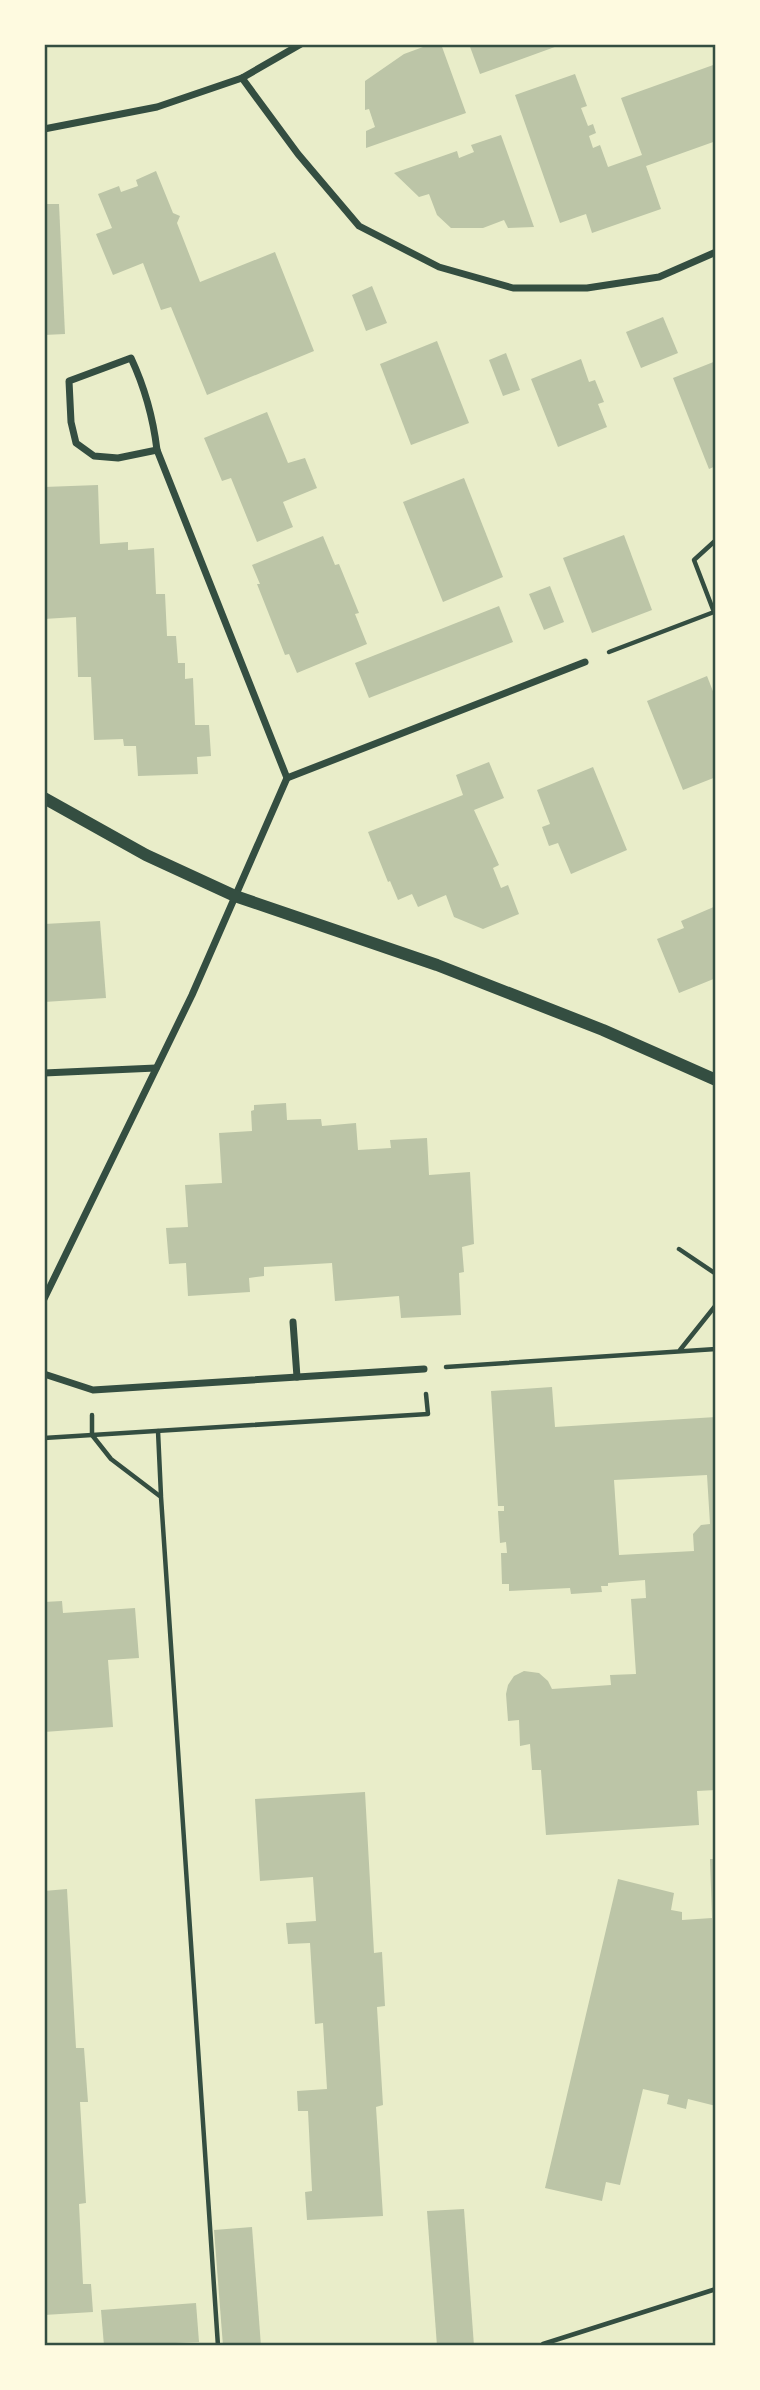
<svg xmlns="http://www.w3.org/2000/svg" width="760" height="2390" font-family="Overpass,sans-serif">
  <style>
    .building { fill: #bcc5a7; fill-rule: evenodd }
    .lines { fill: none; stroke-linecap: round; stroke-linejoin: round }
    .path { stroke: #344e41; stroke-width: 4.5 }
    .minor { stroke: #344e41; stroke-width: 7 }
    .tertiary { stroke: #344e41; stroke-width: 12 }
    .neatline { fill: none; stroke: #344e41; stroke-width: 2.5 }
  </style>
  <rect width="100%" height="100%" fill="#e9edc9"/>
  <g class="building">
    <path d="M422,44h19l25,69 -100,35v-17l9,-4 -6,-18 -4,1v-29l39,-27 19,-7z"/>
    <path d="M469,44h94l-83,30z"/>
    <path d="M716,64v77l-70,25 15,43 -69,24 -6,-19 -26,9 -45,-128 60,-21 12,32 -6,2 7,18 5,-2 3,9 -7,3 4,12 7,-3 8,22 34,-12 -21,-57z"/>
    <path d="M501,135l33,92 -26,1 -4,-8 -21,8h-32l-14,-13 -8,-21 -10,3 -25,-24 63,-22 2,7 15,-6 -3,-7z"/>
    <path d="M156,171l17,42 7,3 -3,7 23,59 75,-30 39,99 -107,44 -36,-88 -10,3 -18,-47 -30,12 -17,-41 16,-6 -14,-34 21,-8 2,6 17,-6 -2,-6z"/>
    <path d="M44,204h15l6,130 -21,1z"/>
    <path d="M372,286l15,37 -21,8 -14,-36z"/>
    <path d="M663,317l15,36 -37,15 -15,-36z"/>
    <path d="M437,341l32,82 -58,22 -31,-81z"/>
    <path d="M506,353l14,37 -17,6 -14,-36z"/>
    <path d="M581,359l8,23 6,-2 9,22 -6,2 9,23 -49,20 -27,-68z"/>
    <path d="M716,361v105l-7,3 -36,-91z"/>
    <path d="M267,412l21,51 17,-5 12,30 -34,14 10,25 -36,15 -26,-64 -9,3 -18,-43z"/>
    <path d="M464,478l39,99 -60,25 -40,-100z"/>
    <path d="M98,485l2,59 28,-2v8l26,-2 2,46h9l2,42h9l2,27h7v16l8,-1 2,47h14l2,31 -14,1 1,17 -60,2 -2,-30h-12l-1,-7 -29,1 -3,-63h-13l-2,-60 -32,2v-132z"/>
    <path d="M624,535l28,75 -60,23 -29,-75z"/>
    <path d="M323,536l12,29 4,-1 20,49 -4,1 12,30 -70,29 -8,-19 -4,1 -28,-71h3l-8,-19z"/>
    <path d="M550,586l14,36 -20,8 -15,-36z"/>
    <path d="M499,606l14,36 -144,56 -14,-35z"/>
    <path d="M707,676l9,23v78l-33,13 -36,-89z"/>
    <path d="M489,762l15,36 -30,12 25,55 -6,3 8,20 7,-3 11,29 -36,15 -29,-12 -8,-22 -28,12 -6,-13 -14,6 -8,-19 -2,1 -20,-50 95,-37 -7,-20z"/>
    <path d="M593,767l34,83 -56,24 -13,-31 -9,3 -7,-19 8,-3 -13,-34z"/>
    <path d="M716,906v72l-37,15 -22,-54 27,-11 -3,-7z"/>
    <path d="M100,921l6,77 -62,4v-78z"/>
    <path d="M286,1103l1,17 34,-1 1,7 34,-3 2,27 33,-2 -1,-8 37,-2 2,37 41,-3 4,72 -12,3 2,25 -5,1 2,42 -60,3 -2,-22 -64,5 -3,-38 -68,4v9l-15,2 1,14 -62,4 -2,-33 -17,1 -3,-36 22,-1 -3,-42 37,-2 -3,-50 33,-2 -1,-20 3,-1v-5z"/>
    <path d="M552,1387l3,40 161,-10v373l-19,1 2,34 -153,10 -5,-65h-9l-2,-26 -10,2 -1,-26 -11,1 -2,-27 2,-9 6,-9 10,-5 15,2 9,8 4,8 59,-4 -1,-10 26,-1 -5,-75 15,-1 -1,-18 -37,3v3h-7l1,6 -31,2 -1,-6 -61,3v-7h-7l-1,-31h6l-1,-11 -6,1 -2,-32h6v-5h-6l-7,-115zM707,1475l3,49 -9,1 -8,9 1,17 -75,4 -5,-75z"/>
    <path d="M62,1601l1,12 72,-5 4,50 -31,2 5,67 -69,5v-130z"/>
    <path d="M365,1792l9,161 8,-1 3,54 -8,1 6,98 -7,2 7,109 -76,4 -2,-28 7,-1 -4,-80h-10l-1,-20 30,-2 -4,-66 -8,1 -5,-81 -22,1 -2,-21 30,-2 -3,-44 -53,4 -5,-82z"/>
    <path d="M710,1859h6v247l-28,-7 -2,10 -19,-5 2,-9 -26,-6 -23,96 -14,-3 -4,19 -57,-13 73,-309 56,14 -3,17 11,2v8l30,-2z"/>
    <path d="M67,1889l9,159h8l4,54h-8l6,101 -7,1 4,80h8l2,28 -49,3v-424z"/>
    <path d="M464,2209l10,137h-37l-10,-135z"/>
    <path d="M252,2227l9,119h-38l-9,-116z"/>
    <path d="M196,2303l3,39 -95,4 -3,-36z"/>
  </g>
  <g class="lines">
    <g class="path">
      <path d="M609,652l105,-40 -20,-52 22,-20"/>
      <path d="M679,1249l37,25"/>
      <path d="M680,1350l36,-45"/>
      <path d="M446,1367l270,-18"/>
      <path d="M92,1415v20l19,24 50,38 57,849"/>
      <path d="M158,1431l3,65"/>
      <path d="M44,1438l384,-24 -2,-20"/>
      <path d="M543,2344l173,-55"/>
    </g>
    <g class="minor">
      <path d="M242,78l56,76 61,72 80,41 74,21h74l72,-11 57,-25"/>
      <path d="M44,129l113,-22 85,-29 59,-34"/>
      <path d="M131,358c14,30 22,59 26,92l-39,8 -24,-2 -18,-13 -5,-21 -2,-41z"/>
      <path d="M287,778l298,-116"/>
      <path d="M44,1073l112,-5"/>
      <path d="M44,1299l148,-304 95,-217 -130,-328"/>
      <path d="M293,1322l4,55"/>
      <path d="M44,1374l49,16 331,-21"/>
    </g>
    <path class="tertiary" d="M44,798l102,57 89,41 202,69 166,65 113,50"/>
  </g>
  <rect width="760" height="2390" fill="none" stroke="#fefae0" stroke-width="91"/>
  <rect x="46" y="46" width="668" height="2298" class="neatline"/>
</svg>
